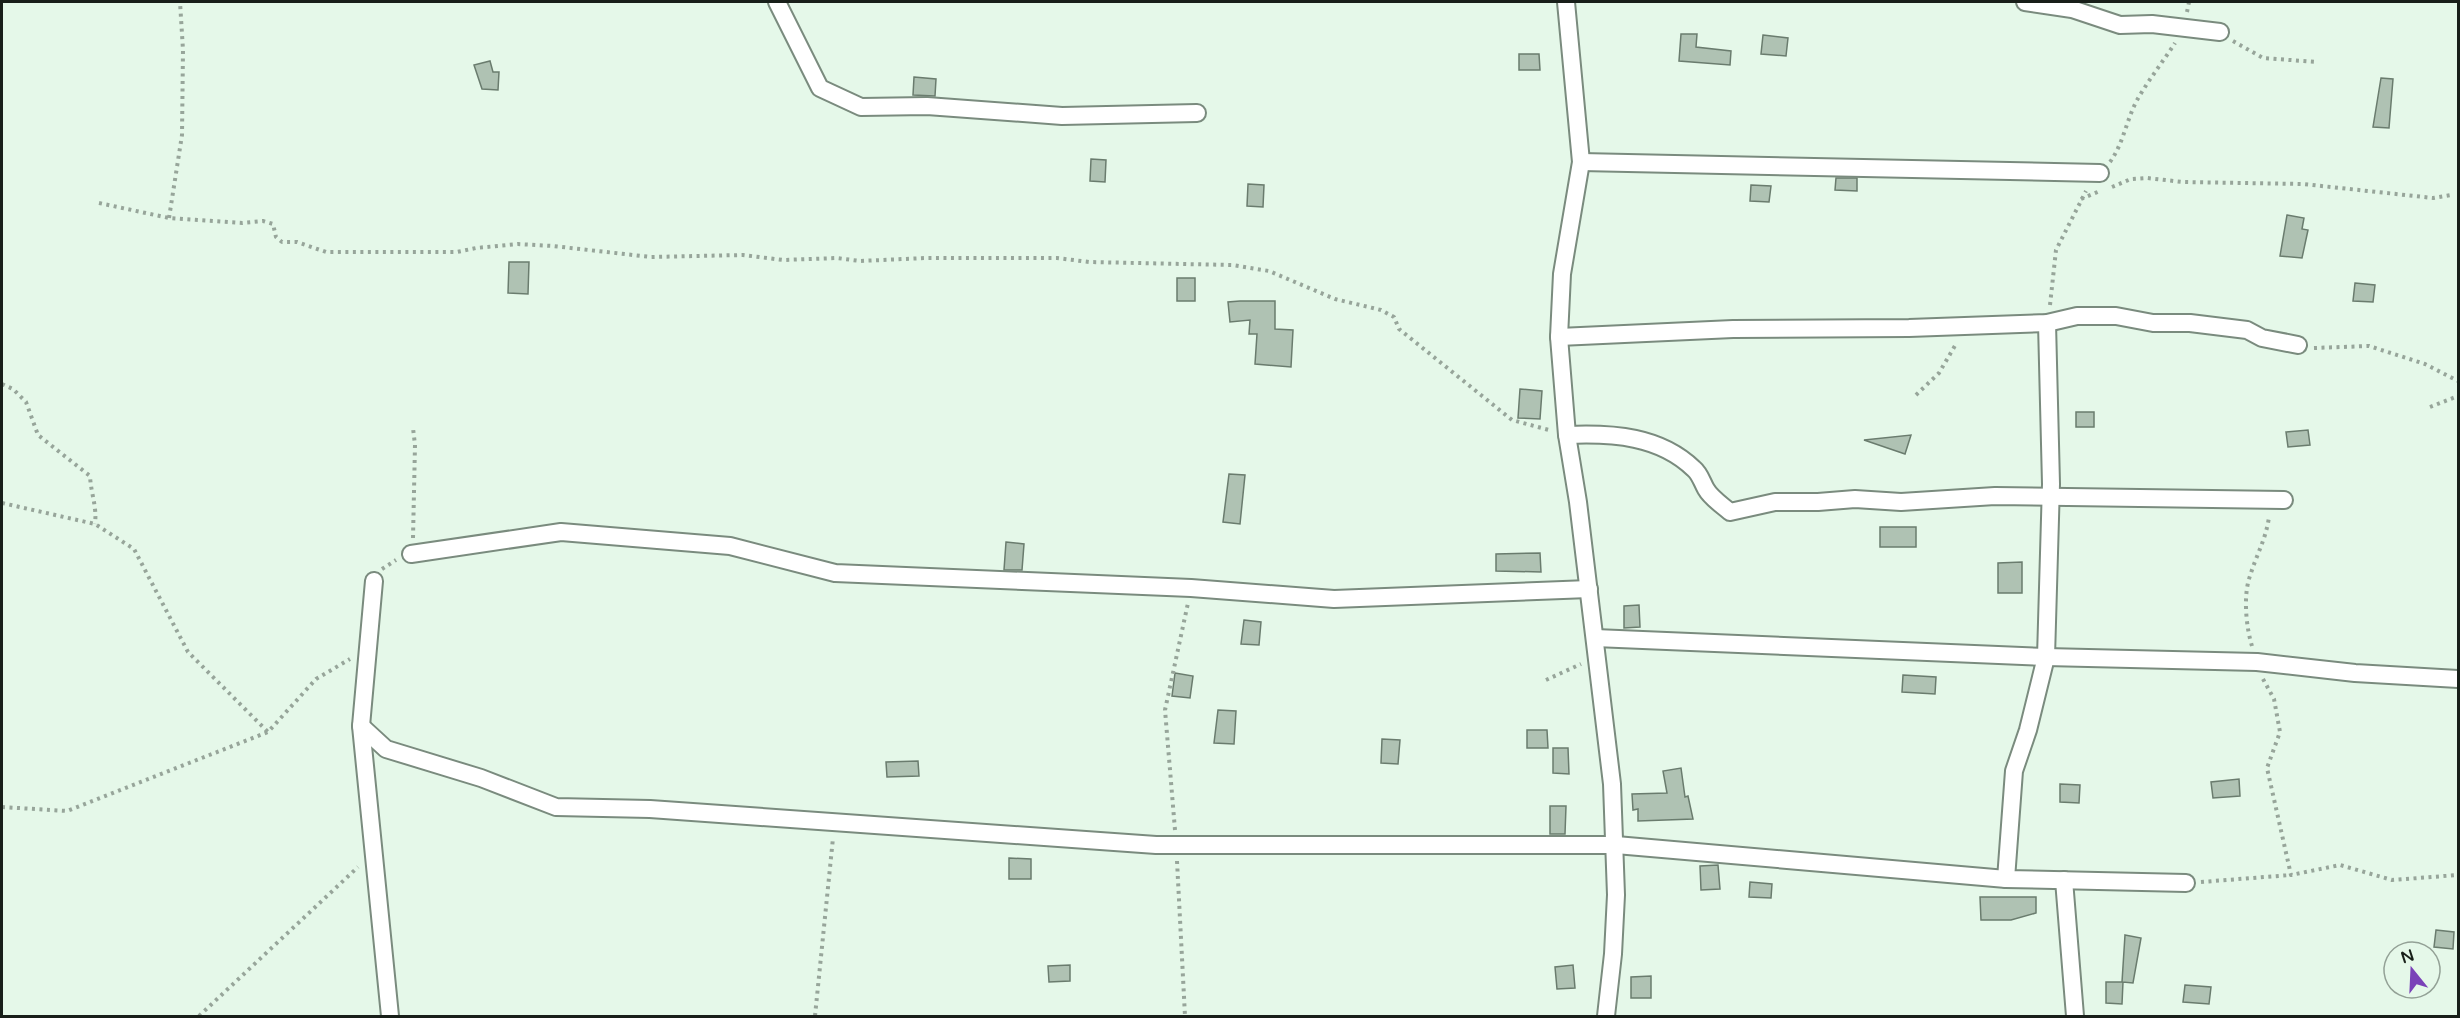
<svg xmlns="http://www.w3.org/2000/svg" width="2460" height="1018" font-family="'Varela Round',sans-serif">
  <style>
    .building { fill: #afc2b3; stroke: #6a7c6e; stroke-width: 1.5 }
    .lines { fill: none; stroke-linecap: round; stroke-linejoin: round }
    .street-casing { stroke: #7a8b7e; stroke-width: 20 }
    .path { stroke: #97a59a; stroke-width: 4; stroke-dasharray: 3 4.5; stroke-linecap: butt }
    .street { stroke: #fff; stroke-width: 16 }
  </style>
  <rect width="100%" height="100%" fill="#e5f8e9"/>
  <g class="building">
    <path d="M1681,34h16l-1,13 35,4 -1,14 -51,-4z"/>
    <path d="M1763,35l25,3 -2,18 -25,-2z"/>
    <path d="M1519,54h20l1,16h-21z"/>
    <path d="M490,61l3,11h6l-1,18 -16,-1 -8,-24z"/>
    <path d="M914,77l22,2 -1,17 -22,-1z"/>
    <path d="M2381,78l12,1 -4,49 -16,-1z"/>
    <path d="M1091,159l15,1 -1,22 -15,-1z"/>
    <path d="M1836,178h21v13l-22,-1z"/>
    <path d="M1248,184l16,1 -1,22 -16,-1z"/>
    <path d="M1751,185l20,1 -2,16 -19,-1z"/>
    <path d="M2287,215l17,3 -2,11 6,1 -6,28 -22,-2z"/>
    <path d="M509,262h20l-1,32 -20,-1z"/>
    <rect x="1177" y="278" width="18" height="23"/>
    <path d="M2355,283l20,2 -2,17 -20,-1z"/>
    <path d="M1240,301h35v28l18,1 -2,37 -36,-3 2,-30h-8l1,-14 -20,2 -2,-20z"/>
    <path d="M1520,389l22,2 -2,28 -22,-1z"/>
    <rect x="2076" y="412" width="18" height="15"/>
    <path d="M2308,430l2,15 -22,2 -2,-15z"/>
    <path d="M1911,435l-6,19 -41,-14z"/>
    <path d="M1229,474l16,1 -5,49 -17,-2z"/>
    <rect x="1880" y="527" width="36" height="20"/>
    <path d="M1006,542l18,2 -2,26h-18z"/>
    <path d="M1540,553l1,19 -45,-1v-17z"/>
    <path d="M2022,562v31h-24v-30z"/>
    <path d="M1639,605l1,22 -16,1v-22z"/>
    <path d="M1244,620l17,2 -2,23 -18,-1z"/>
    <path d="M1175,673l18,3 -3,22 -18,-2z"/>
    <path d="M1903,675l33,2 -1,17 -33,-2z"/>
    <path d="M1218,710l18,1 -2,33 -20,-1z"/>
    <path d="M1527,730h20l1,18h-21z"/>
    <path d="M1382,739l18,1 -2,24 -17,-1z"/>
    <path d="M1553,748h15l1,26 -16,-1z"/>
    <path d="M918,761l1,15 -32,1 -1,-15z"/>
    <path d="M1681,768l4,29 3,-1 5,23 -55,2v-12l-5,1 -1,-16 35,-1 -4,-22z"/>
    <path d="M2239,779l1,17 -27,2 -2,-16z"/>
    <path d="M2060,784l20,1 -1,18 -19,-1z"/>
    <path d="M1550,806h16l-1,28h-15z"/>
    <path d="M1009,858l22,1v20h-22z"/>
    <path d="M1718,865l2,24 -19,1 -1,-24z"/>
    <path d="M1750,882l22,2 -1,14 -22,-1z"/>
    <path d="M1980,897h56v16l-25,7h-30z"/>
    <path d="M2436,930l18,2 -1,17 -19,-2z"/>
    <path d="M2125,935l16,3 -8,45 -10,-1 -1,22 -16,-1v-21h16z"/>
    <path d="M1070,965v16l-21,1 -1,-16z"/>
    <path d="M1573,965l2,23 -18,1 -2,-22z"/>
    <path d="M1651,976v22h-20v-21z"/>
    <path d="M2185,985l26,2 -2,17 -26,-2z"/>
  </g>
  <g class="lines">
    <g class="street-casing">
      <g id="street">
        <path d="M777,2l43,86 41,19 66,-1 135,10 135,-3"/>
        <path d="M1566,2l15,160 -19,112 -3,63 8,98 11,67 34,282 4,111 -3,59 -7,62"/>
        <path d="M2025,2l47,7 48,16 32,-1 68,8"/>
        <path d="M1581,162l519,11"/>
        <path d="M1559,337l174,-8 176,-1 138,-5 30,-7h39l37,7h37l57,7 15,8 36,7"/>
        <path d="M1567,435c46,-2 93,1 127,34 6,5 8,13 12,20 5,9 16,16 24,23l45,-10h43l37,-3 46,3 94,-6 289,4"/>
        <path d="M411,554l150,-22 169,14 105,27 356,15 143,11 255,-10"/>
        <path d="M374,581l-13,145 29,290"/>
        <path d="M1595,638l451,19 211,5 98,11 103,6"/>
        <path d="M361,726l25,23 95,29 75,29 94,2 506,36h460l390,34 180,4"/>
        <path d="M2006,879l8,-108 14,-41 18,-73 5,-173 -4,-161"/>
        <path d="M2064,880l11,136"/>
      </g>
    </g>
    <g class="path">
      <path d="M2187,12l2,-10"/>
      <path d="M2233,41l30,17 54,4"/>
      <path d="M2110,162c13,-18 16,-40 26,-60 11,-20 26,-39 39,-59"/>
      <path d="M2112,187l19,-8 16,-1 36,4 120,2 130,14 18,-3"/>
      <path d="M2081,199l19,-8"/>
      <path d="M99,203l70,15 73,5 21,-2 10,3 3,13 6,5h15l29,10h131l19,-4 42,-4 35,2 98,11 92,-2 40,5 54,-2 23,3 66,-3h131l32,4 143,3 37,6 66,28 46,11 13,7 5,12 113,91 37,10"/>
      <path d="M169,218l13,-83 1,-85 -3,-48"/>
      <path d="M2050,305l6,-55 30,-59"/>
      <path d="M2314,348l55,-2 56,18 33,17"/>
      <path d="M2,384l11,5 13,13 12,33 52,41c1,18 7,30 5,48"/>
      <path d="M1916,395l23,-22 17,-29"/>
      <path d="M2430,407l28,-11"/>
      <path d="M2,503l93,21 39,25 54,103 80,80"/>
      <path d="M413,538l2,-93 -2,-17"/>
      <path d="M382,569l14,-9"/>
      <path d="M2252,646c-6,-19 -9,-51 -2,-70 6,-20 16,-37 19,-59"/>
      <path d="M2263,679l11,20 6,33 -13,36 24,107 49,-10 52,15 66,-5"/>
      <path d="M1546,680l35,-16"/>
      <path d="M2,807l65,4 201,-79 48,-53 34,-20"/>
      <path d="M1175,830l-10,-120 23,-107"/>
      <path d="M1177,861l8,155"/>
      <path d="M2201,882l90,-7"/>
      <path d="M199,1016l159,-149"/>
      <path d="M815,1016l18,-178"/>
    </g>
    <use href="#street" class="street"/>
  </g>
  <rect width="2460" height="1018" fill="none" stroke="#181f19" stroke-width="6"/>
  <g transform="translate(2412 970) rotate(342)"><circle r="28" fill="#e5f8e9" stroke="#93a196" stroke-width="1.5"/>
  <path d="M0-4.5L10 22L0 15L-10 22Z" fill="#7a42b8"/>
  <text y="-9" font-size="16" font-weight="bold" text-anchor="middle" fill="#181f19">N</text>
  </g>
</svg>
